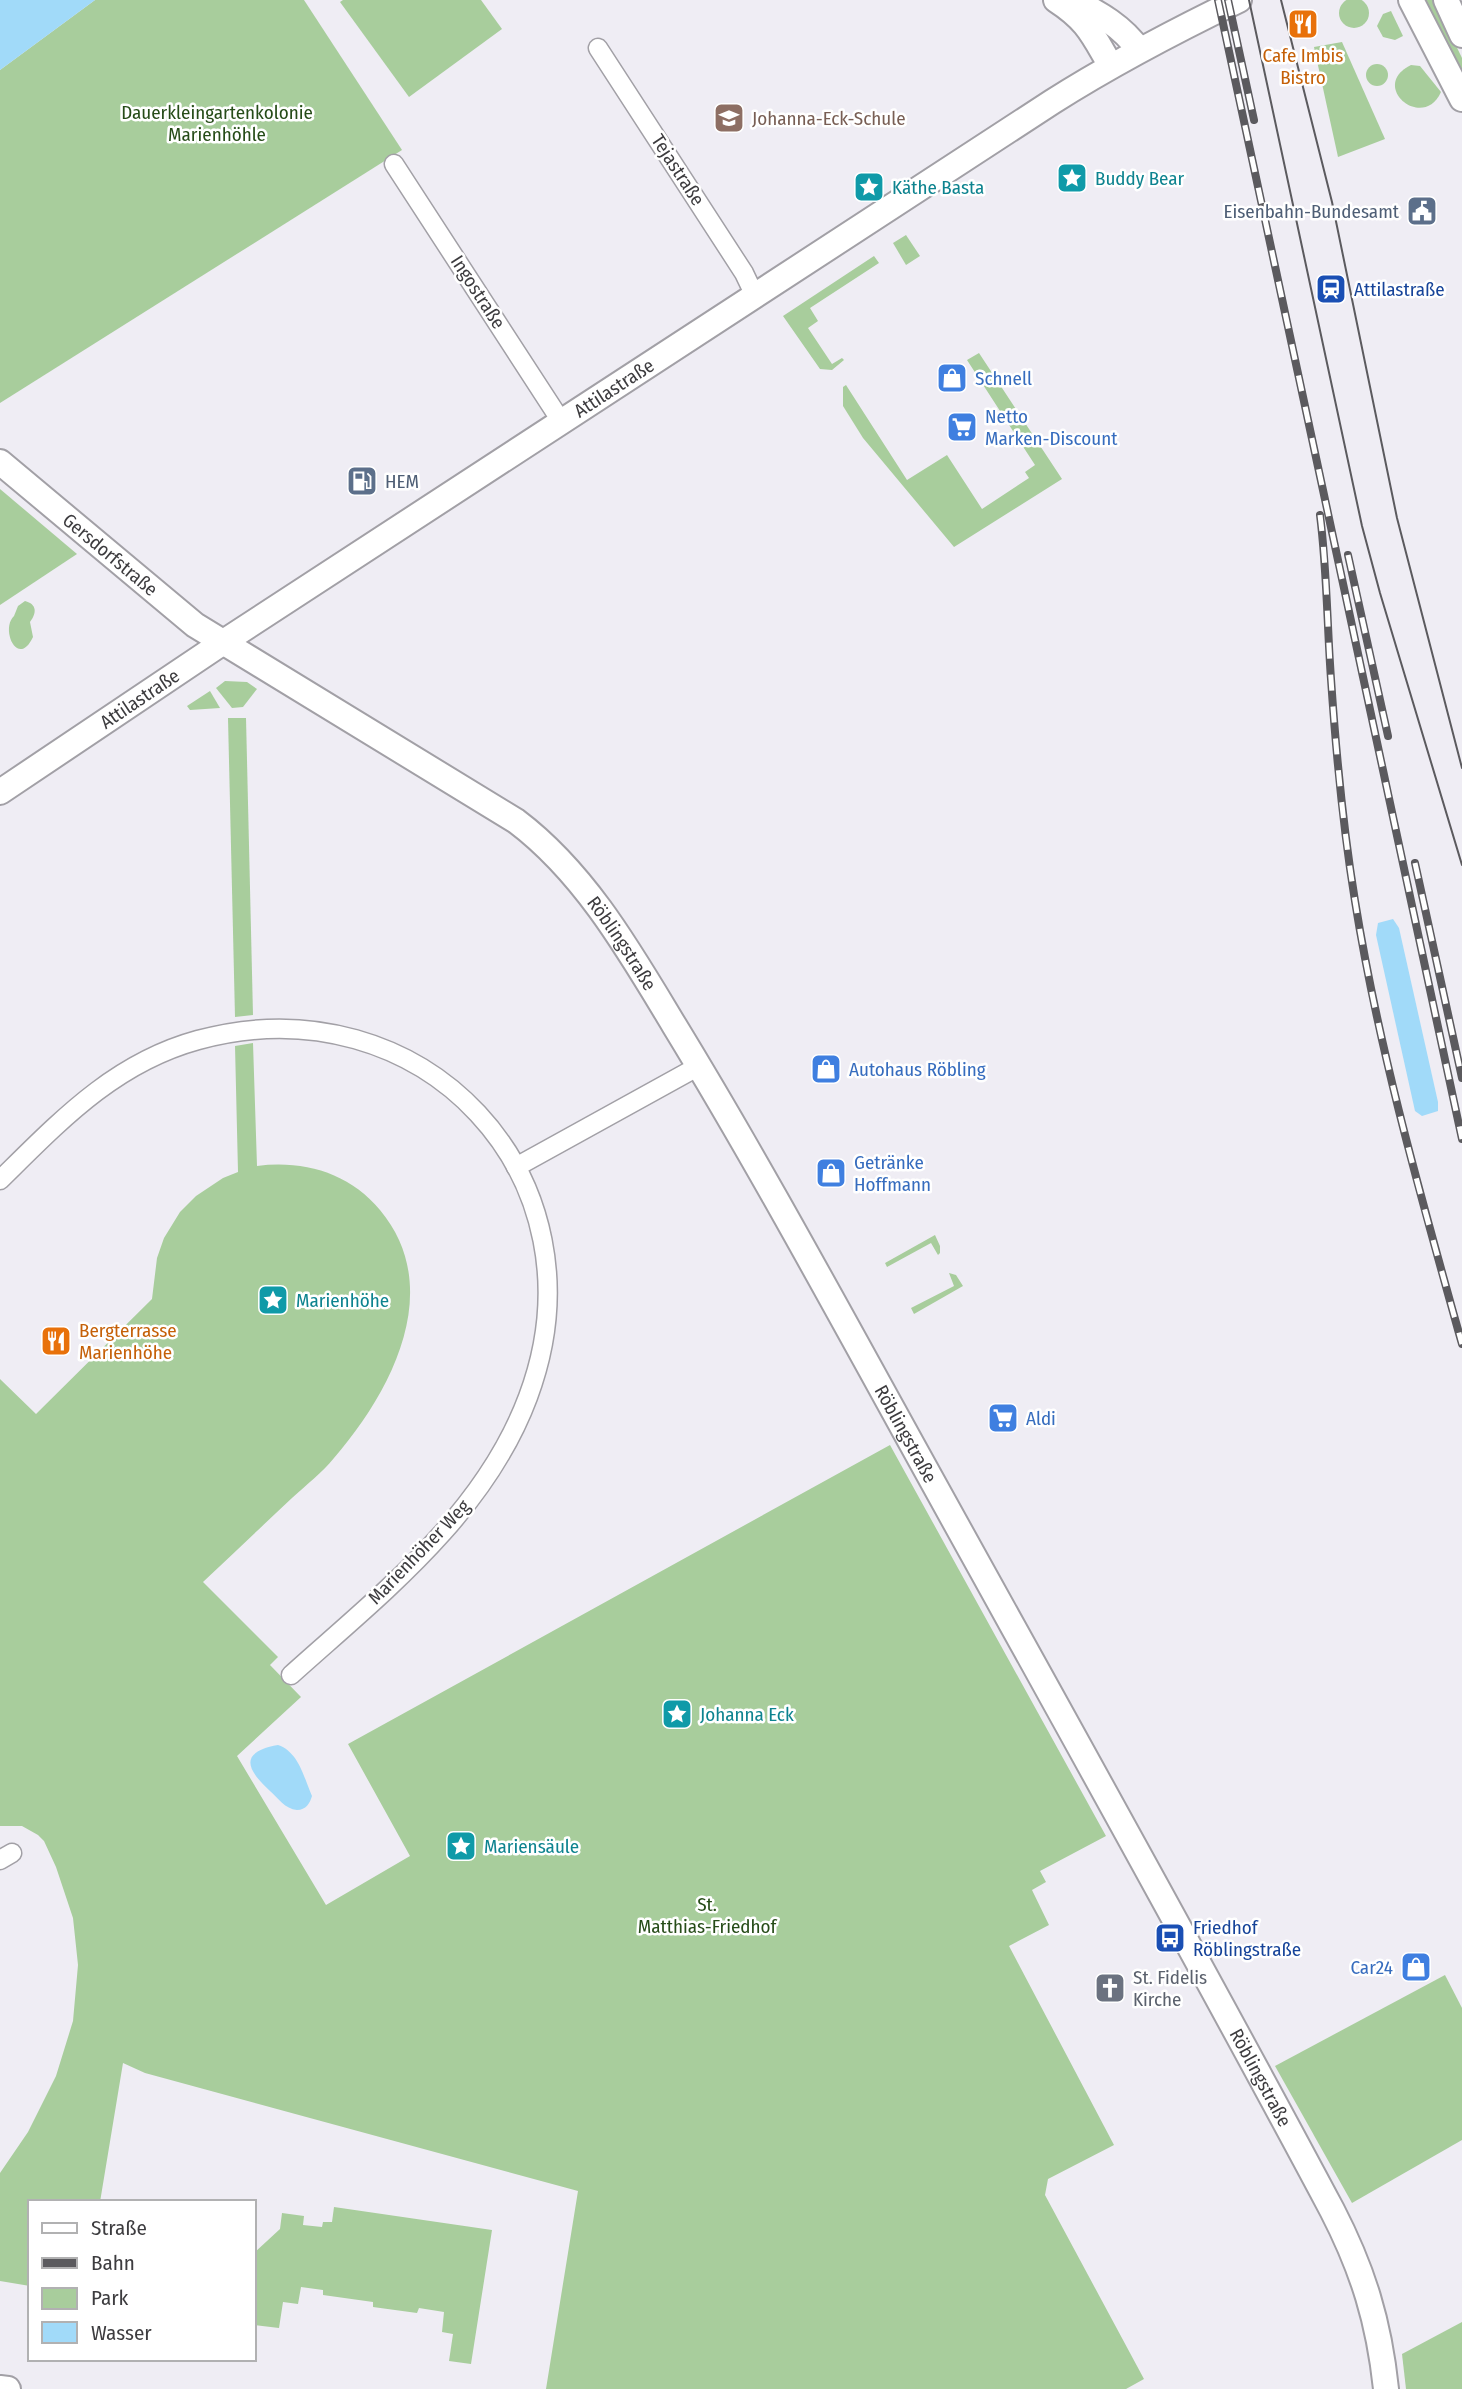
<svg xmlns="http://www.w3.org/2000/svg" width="1462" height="2389" font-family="'Fira Sans Condensed',sans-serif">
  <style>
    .green { fill: #a8cd9c }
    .water { fill: #a1daf9 }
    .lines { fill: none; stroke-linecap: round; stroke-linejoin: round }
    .street-casing { stroke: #a2a0a6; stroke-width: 21 }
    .secondary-casing { stroke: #a2a0a6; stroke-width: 28 }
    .street { stroke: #fff; stroke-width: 18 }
    .secondary { stroke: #fff; stroke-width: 24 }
    .tram { stroke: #5b5a5e; stroke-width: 2 }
    .rail-casing { stroke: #5b5a5e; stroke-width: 8 }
    .rail { stroke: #fff; stroke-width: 5; stroke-dasharray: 16; stroke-linecap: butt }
    .labels { text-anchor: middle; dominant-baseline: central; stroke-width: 5; stroke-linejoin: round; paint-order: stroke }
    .food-label { font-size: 19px; fill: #c56008; stroke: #fff }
    .park-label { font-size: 19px; fill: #264c18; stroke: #fff }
    .education-label { font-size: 19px; fill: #785e54; stroke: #fff; text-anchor: start }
    .street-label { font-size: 19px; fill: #3d3c3f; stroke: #fff }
    .culture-label { font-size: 19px; fill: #0d838f; stroke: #fff; text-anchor: start }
    .service-label { font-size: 19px; fill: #4e5e75; stroke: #fff; text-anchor: end }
    .transit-label { font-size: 19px; fill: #164399; stroke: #fff; text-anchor: start }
    .shop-label { font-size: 19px; fill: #366cbe; stroke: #fff; text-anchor: start }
    .worship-label { font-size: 19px; fill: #5b616d; stroke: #fff; text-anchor: start }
  </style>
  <rect width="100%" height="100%" fill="#efedf4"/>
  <g class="green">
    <circle cx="1354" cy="13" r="15"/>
    <path d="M95,0h209l98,150 -402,253v-333z"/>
    <path d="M343,0h138l21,29 -93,68 -69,-95z"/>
    <path d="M1423,0h11l28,58v23z"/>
    <path d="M1391,11l12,25 -8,4 -12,-3 -6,-11 6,-12z"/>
    <path d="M1342,42l43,97 -47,18 -24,-110z"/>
    <circle cx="1377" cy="75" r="11"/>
    <path d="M1411,65l9,1 21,26c-18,40 -73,-6 -30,-27z"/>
    <path d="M906,235l14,21 -14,9 -13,-22z"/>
    <path d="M874,256l5,7 -69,45 8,13 -10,7 24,36 10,-6 2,2 -12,10 -12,-1 -37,-53z"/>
    <path d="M979,353l83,126 -108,68 -91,-109 -20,-32v-19l3,-2 61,95 40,-25 35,54 47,-31 -4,-6 10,-7 -68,-105z"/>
    <path d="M0,489l77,65 -77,51z"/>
    <path d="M25,601c12,3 12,12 5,21l3,15c-15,32 -33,-8 -19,-21l4,-10z"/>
    <path d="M225,681l22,1 10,7 -14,18 -11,1 -16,-20z"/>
    <path d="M210,691l10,17 -30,2 -3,-4z"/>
    <path d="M228,718h18l7,297 -18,2z"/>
    <path d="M253,1043l4,123c47,-6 92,7 123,44 66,79 11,182 -46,248 -12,15 -28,27 -42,40 -30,28 -59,56 -89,84l75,75 -8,8 31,32 -64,59 89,149 84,-49 -62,-112 542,-299 216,391 -66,35 6,11 -14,8 17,35 -40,21 105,199 -66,34 -3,16 99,184 -18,10h-580l32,-198 -433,-118 -22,-10 -23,139h-70v84l-30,-5v-108l28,-41 28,-56 17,-55 5,-56 -5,-47 -17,-51 -12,-26 -6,-6 -16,-9h-22v-447l36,35 116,-115 5,-41 7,-20 16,-26 16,-16 27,-18 15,-6 -3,-126z"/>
    <path d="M935,1235l5,11v7l-2,2 -7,-12 -44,24 -2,-4z"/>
    <path d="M949,1273l7,2 7,11 -49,28 -3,-6 43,-22z"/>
    <path d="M1445,1975l17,33v132l-110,63 -77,-137z"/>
    <path d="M334,2207l158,23 -21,134 -22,-3 4,-27 -11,-2 2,-20 -25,-4 -2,5 -44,-6v-5l-50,-7v-5l-22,-3 -3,17 -15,-2 -4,26 -25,-3v-66l2,-2 -2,-4 26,-24 2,-16 22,3 -1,9 19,2 1,-5h9z"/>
    <path d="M1462,2322v67h-56l-4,-35z"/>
  </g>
  <g class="water">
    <path d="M0,0h95l-95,70z"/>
    <path d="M1393,919l6,9 39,174v9l-16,5 -7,-5 -39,-176 2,-12z"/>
    <path d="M278,1745c21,7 26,33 34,51 -2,7 -6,14 -15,14 -12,-1 -19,-12 -27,-19 -24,-22 -31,-39 8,-46z"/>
  </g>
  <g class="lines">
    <g class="street-casing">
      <g id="street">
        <path d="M598,48l146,225 10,21"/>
        <path d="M394,164l167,257"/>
        <path d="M516,1167l183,-101"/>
        <path d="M0,1180c60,-59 114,-117 198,-140 224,-61 412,138 330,357 -44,118 -147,197 -237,278"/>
        <path d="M0,1860l12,-7"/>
      </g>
    </g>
    <g class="secondary-casing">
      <g id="secondary">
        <path d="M1056,0c32,21 36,34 55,66"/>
        <path d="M1411,0l51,99"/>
        <path d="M1446,0l16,35"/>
        <path d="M1074,1c25,12 49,26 65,49"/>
        <path id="s1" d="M0,462l195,163 321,196c69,52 114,131 158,204 69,113 133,229 197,345 154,280 311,558 461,840 31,60 47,112 54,179"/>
        <path id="s2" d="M0,792l222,-149 830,-541c60,-38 123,-71 187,-102"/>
        <path d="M0,2388l8,1"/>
      </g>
    </g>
    <use href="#street" class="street"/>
    <use href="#secondary" class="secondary"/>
    <g class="tram">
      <path d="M1249,0l113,526 18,67 82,272"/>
      <path d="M1281,0l51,202 65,316 65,250"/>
    </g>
    <g class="rail-casing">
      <g id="rail">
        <path d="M1218,0l244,1139"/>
        <path d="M1228,0l26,120"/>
        <path d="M1320,515c7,55 7,109 11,164 5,74 12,148 24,222 24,150 66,296 107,443"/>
        <path d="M1348,555l40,181"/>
        <path d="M1415,863l47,215"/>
      </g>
    </g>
    <use href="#rail" class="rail"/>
  </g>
  <defs>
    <g id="restaurant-square" transform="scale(1.575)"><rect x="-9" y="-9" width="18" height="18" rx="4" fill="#e8710a" stroke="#fff"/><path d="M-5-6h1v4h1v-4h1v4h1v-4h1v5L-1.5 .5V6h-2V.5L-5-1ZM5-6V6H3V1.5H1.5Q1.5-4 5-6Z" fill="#fff"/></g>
    <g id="school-square" transform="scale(1.575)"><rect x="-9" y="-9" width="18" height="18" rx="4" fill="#8d6e63" stroke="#fff"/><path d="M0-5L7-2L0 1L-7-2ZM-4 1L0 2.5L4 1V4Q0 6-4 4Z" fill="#fff"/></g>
    <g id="sight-square" transform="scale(1.575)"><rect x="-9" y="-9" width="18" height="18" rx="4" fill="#0f9aa8" stroke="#fff"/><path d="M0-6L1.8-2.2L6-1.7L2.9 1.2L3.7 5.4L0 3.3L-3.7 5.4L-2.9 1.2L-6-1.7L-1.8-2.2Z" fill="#fff"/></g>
    <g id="civic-square" transform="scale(1.575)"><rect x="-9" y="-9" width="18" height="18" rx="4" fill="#5c6f8a" stroke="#fff"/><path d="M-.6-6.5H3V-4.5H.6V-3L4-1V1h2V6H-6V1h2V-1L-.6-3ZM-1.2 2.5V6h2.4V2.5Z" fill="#fff"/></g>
    <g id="station-square" transform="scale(1.575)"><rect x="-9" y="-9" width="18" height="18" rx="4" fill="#1a4fb4" stroke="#fff"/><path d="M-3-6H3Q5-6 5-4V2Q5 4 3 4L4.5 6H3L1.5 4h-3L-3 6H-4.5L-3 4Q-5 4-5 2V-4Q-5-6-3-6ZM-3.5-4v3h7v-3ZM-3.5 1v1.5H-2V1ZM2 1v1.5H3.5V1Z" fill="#fff"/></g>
    <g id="shop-square" transform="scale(1.575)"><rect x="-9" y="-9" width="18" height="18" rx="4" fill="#3f7fe0" stroke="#fff"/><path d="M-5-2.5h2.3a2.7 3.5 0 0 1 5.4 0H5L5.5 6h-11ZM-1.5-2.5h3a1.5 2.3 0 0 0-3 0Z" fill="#fff"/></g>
    <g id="supermarket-square" transform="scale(1.575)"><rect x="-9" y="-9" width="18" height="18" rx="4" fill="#3f7fe0" stroke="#fff"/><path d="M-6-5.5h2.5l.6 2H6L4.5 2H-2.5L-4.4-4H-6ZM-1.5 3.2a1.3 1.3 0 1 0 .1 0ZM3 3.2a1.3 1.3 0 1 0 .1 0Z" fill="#fff"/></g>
    <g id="fuel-square" transform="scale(1.575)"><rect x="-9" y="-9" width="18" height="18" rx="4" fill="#5c6f8a" stroke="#fff"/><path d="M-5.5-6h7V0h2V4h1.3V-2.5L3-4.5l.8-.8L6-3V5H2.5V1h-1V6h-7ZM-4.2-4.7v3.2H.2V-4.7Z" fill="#fff"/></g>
    <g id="bus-square" transform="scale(1.575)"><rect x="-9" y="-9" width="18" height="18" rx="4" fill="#1a4fb4" stroke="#fff"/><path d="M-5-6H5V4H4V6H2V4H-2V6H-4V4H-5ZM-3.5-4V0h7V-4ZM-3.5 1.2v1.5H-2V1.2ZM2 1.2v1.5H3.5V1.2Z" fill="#fff"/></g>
    <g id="church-square" transform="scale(1.575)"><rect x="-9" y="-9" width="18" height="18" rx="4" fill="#6b7280" stroke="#fff"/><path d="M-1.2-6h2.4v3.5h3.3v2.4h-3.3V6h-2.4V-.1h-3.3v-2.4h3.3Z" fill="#fff"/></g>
  </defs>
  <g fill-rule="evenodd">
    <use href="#restaurant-square" x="1303" y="24"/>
    <use href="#school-square" x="729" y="118"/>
    <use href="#sight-square" x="1072" y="178"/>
    <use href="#sight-square" x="869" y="187"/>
    <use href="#civic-square" x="1422" y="211"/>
    <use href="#station-square" x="1331" y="289"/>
    <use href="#shop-square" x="952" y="378"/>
    <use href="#supermarket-square" x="962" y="427"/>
    <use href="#fuel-square" x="362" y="481"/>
    <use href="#shop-square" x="826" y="1069"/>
    <use href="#shop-square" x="831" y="1173"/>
    <use href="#sight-square" x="273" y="1300"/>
    <use href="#restaurant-square" x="56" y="1341"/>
    <use href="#supermarket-square" x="1003" y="1418"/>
    <use href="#sight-square" x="677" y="1714"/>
    <use href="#sight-square" x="461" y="1846"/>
    <use href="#bus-square" x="1170" y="1938"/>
    <use href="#shop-square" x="1416" y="1967"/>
    <use href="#church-square" x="1110" y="1988"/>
  </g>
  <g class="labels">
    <g class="food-label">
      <text x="1303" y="55">Cafe Imbis<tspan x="1303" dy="22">Bistro</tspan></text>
      <text x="79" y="1330" text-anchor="start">Bergterrasse<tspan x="79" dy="22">Marienhöhe</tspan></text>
    </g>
    <g class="park-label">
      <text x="217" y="112">Dauerkleingartenkolonie<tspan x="217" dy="22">Marienhöhle</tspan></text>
      <text x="707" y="1904">St.<tspan x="707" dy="22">Matthias-Friedhof</tspan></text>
    </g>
    <g class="education-label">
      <text x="752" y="118">Johanna-Eck-Schule</text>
    </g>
    <g class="street-label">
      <text transform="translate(678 170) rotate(57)">Tejastraße</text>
      <text transform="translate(478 292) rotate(57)">Ingostraße</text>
      <text stroke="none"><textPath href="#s2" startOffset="735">Attilastraße</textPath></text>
      <text stroke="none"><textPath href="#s1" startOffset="144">Gersdorfstraße</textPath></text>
      <text stroke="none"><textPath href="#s2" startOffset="168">Attilastraße</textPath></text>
      <text stroke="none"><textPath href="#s1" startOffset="793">Röblingstraße</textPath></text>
      <text stroke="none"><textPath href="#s1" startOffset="1360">Röblingstraße</textPath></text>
      <text transform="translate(419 1552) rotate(-46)">Marienhöher Weg</text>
      <text stroke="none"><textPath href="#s1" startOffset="2095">Röblingstraße</textPath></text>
    </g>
    <g class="culture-label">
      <text x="1095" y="178">Buddy Bear</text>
      <text x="892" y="187">Käthe Basta</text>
      <text x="296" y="1300">Marienhöhe</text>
      <text x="700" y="1714">Johanna Eck</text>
      <text x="484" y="1846">Mariensäule</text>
    </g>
    <g class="service-label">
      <text x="1399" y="211">Eisenbahn-Bundesamt</text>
      <text x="385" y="481" text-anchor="start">HEM</text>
    </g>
    <g class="transit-label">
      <text x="1354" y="289">Attilastraße</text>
      <text x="1193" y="1927">Friedhof<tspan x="1193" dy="22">Röblingstraße</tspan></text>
    </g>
    <g class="shop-label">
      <text x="975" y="378">Schnell</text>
      <text x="985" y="416">Netto<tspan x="985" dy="22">Marken-Discount</tspan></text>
      <text x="849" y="1069">Autohaus Röbling</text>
      <text x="854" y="1162">Getränke<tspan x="854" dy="22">Hoffmann</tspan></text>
      <text x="1026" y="1418">Aldi</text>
      <text x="1393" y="1967" text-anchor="end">Car24</text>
    </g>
    <g class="worship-label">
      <text x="1133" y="1977">St. Fidelis<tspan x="1133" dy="22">Kirche</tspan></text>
    </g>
  </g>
  <rect x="28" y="2200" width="228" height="161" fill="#ffffff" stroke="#b1b1b2" stroke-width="2"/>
  <rect x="42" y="2223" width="35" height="10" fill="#ffffff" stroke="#b1b1b2" stroke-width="2"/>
  <text x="91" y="2235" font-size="21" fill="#3d3c3f">Straße</text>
  <rect x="42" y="2258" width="35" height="10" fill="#5b5a5e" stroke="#b1b1b2" stroke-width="2"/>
  <text x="91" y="2270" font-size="21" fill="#3d3c3f">Bahn</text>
  <rect x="42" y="2288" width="35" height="21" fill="#a8cd9c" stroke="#b1b1b2" stroke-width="2"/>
  <text x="91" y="2305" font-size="21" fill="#3d3c3f">Park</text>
  <rect x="42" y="2322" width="35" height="21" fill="#a1daf9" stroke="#b1b1b2" stroke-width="2"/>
  <text x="91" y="2340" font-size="21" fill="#3d3c3f">Wasser</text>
</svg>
